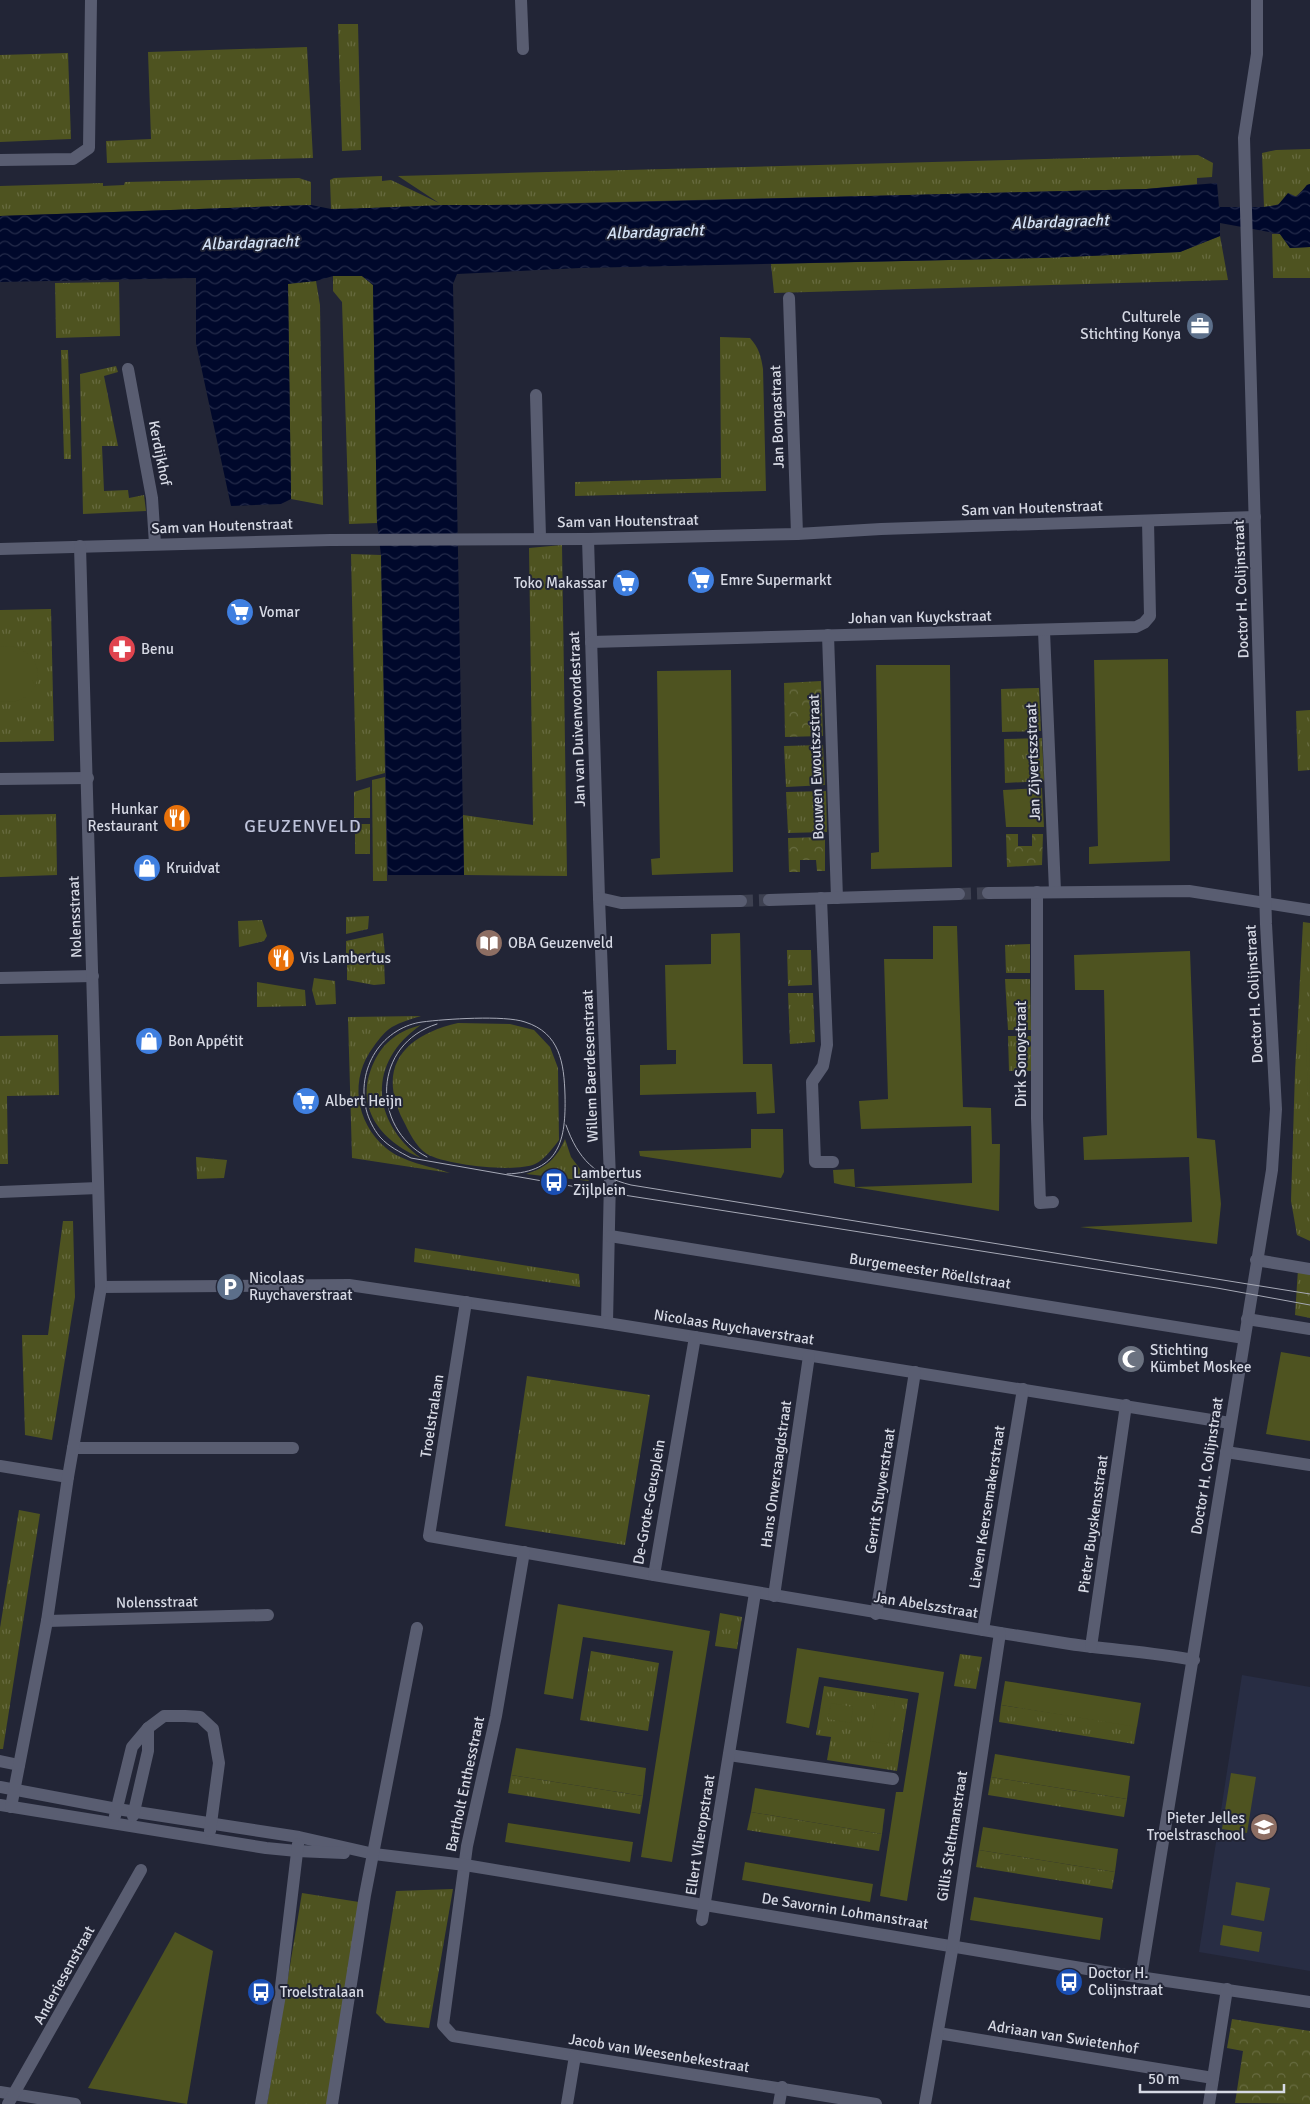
<svg xmlns="http://www.w3.org/2000/svg" width="1310" height="2104" font-family="Signika,sans-serif">
  <style>
    .built { fill: #282d44 }
    .grass { fill: url(#grass-tufts) }
    .forest { fill: url(#forest-crowns) }
    .green { fill: #4e5320 }
    .water { fill: url(#water-waves) }
    .lines { fill: none; stroke-linecap: round; stroke-linejoin: round }
    .minor-tunnel { stroke: #3d4050; stroke-width: 12; stroke-dasharray: 12 6; stroke-linecap: butt }
    .minor { stroke: #595d71; stroke-width: 12 }
    .tram { stroke: #a6a9b6; stroke-width: 1 }
    .labels { text-anchor: middle; dominant-baseline: central; stroke-width: 4; stroke-linejoin: round; paint-order: stroke }
    .poi-label { font-size: 15px; fill: #d6d9e4; stroke: #222536; text-anchor: start }
    .street-label { font-size: 15px; fill: #d6d9e4; stroke: #222536 }
    .water-label { font-size: 16px; font-style: italic; fill: #d5e3f7; stroke: #222536 }
    .quarter-label { font-size: 18px; letter-spacing: 1px; fill: #bec3da; stroke: #222536 }
  </style>
  <defs>
    <pattern id="grass-tufts" width="24" height="20" patternUnits="userSpaceOnUse" patternTransform="scale(1.25)"><rect width="24" height="20" fill="#4e5320"/><path d="M3 7l-1-3M5 7V3M7 7l1-3M15 17l-1-3M17 17v-4M19 17l1-3" fill="none" stroke="#676b40"/></pattern>
    <pattern id="forest-crowns" width="20" height="18" patternUnits="userSpaceOnUse" patternTransform="scale(1.25)"><rect width="20" height="18" fill="#4e5320"/><path d="M2 6a3 3 0 1 1 6 0M12 15a3 3 0 1 1 6 0" fill="none" stroke="#676b40"/></pattern>
    <pattern id="water-waves" width="16" height="10" patternUnits="userSpaceOnUse" patternTransform="scale(1.25)"><rect width="16" height="10" fill="#00082b"/><path d="M0 5q4-4 8 0t8 0" fill="none" stroke="#242b4a"/></pattern>
  </defs>
  <rect width="100%" height="100%" fill="#222536"/>
  <path class="built" d="M1242,1675l68,12v284l-111,-19z"/>
  <g class="grass">
    <path d="M338,24h20l3,126 -19,1z"/>
    <path d="M307,47l6,111 -206,5 -1,-22 45,-2 -3,-87z"/>
    <path d="M68,53l3,86 -71,3v-87z"/>
    <path d="M1310,149v35l-3,1c-13,16 -23,19 -43,22l-2,-54 14,-3z"/>
    <path d="M1198,155l15,8 -1,14 -15,1v6l-51,5 -815,20 -1,-29 4,-2 48,-2v5l9,-1 48,23 -41,-27z"/>
    <path d="M299,178l12,4v23l-311,11v-30l103,-3v3l21,-1 1,-3z"/>
    <path d="M1272,234h8l10,14 20,-1v31h-37z"/>
    <path d="M1220,236l8,44 -454,13 -3,-29 271,-6 138,-6z"/>
    <path d="M333,276h29l11,9 4,238 -28,1 -7,-222 -9,-11z"/>
    <path d="M316,281l4,24 3,200 -32,-6 -3,-216z"/>
    <path d="M119,282l1,54 -64,2 -1,-55z"/>
    <path d="M720,337l30,1c9,10 11,18 13,31l3,122 -191,5v-14l146,-4z"/>
    <path d="M61,350h7l3,109h-7z"/>
    <path d="M116,366l2,6 -14,4 14,70h-16l2,45 24,-1 1,8 15,-3 2,16 -63,3 -3,-140z"/>
    <path d="M562,545l5,331 -103,-1 -1,-60 70,10 -4,-277z"/>
    <path d="M351,554l30,1 4,218 -29,8z"/>
    <path d="M51,609l3,132 -54,1v-132z"/>
    <path d="M1039,688l2,43 -39,1 -1,-43z"/>
    <path d="M1310,710v60l-12,1 -2,-60z"/>
    <path d="M1042,738l2,43 -39,2 -1,-44z"/>
    <path d="M823,745l2,40 -39,2 -2,-41z"/>
    <path d="M385,777l2,104h-14l-1,-101z"/>
    <path d="M370,787v31h-16v-26z"/>
    <path d="M826,791l1,41 -39,1 -2,-41z"/>
    <path d="M56,814l1,61 -57,2v-62z"/>
    <rect x="355" y="824" width="15" height="30"/>
    <path d="M369,916l-1,13 -22,5v-17z"/>
    <path d="M262,920l5,16 -3,5 -25,6 -1,-26z"/>
    <path d="M1303,922l7,1v318l-13,-6 -6,-34 4,-129z"/>
    <path d="M383,933l2,22 -39,1v-15z"/>
    <path d="M1030,944v29h-24l-1,-28z"/>
    <path d="M787,950h24l1,35 -24,1z"/>
    <path d="M347,962h37l1,22 -11,1 -27,-5z"/>
    <path d="M314,978l21,3 1,23 -20,1 -4,-15z"/>
    <path d="M1005,979h25l1,51h-23z"/>
    <path d="M257,982l48,8 1,16 -49,1z"/>
    <path d="M788,993h25l2,49 -25,2z"/>
    <path d="M421,1016c-10,3 -20,6 -29,11 -7,4 -13,12 -18,19 -25,32 -19,76 12,102 16,14 44,18 64,25l-98,-15 -4,-141z"/>
    <path d="M458,1023l52,1 24,6 16,17 8,21 1,72c-6,8 -15,20 -24,24 -20,9 -89,1 -108,-10 -11,-7 -18,-22 -24,-34 -27,-54 2,-85 55,-97z"/>
    <path d="M421,1025c-54,37 -50,96 0,133 -41,-17 -68,-52 -47,-96 10,-21 25,-31 47,-37z"/>
    <path d="M58,1035l1,60 -52,1 1,68h-8v-128z"/>
    <path d="M1008,1036h24l1,35h-24z"/>
    <path d="M565,1139l6,18 18,24 -63,-7c20,-6 31,-16 39,-35z"/>
    <path d="M196,1157l31,3 -3,18 -27,1z"/>
    <path d="M63,1221h10l2,76 -23,143 -27,-5 -3,-100h26z"/>
    <path d="M415,1248l164,26 1,13 -166,-25z"/>
    <path d="M1298,1269l12,2v47l-15,-3z"/>
    <path d="M527,1376l123,19 -25,150 -120,-19z"/>
    <path d="M19,1510l21,4 -37,235h-3v-121z"/>
    <path d="M720,1613l22,4 -5,32 -22,-3z"/>
    <path d="M591,1651l68,12 -11,68 -68,-11z"/>
    <path d="M960,1654l22,3 -6,32 -22,-3z"/>
    <path d="M824,1686l84,13 -11,72 -70,-11 4,-23 -15,-2z"/>
    <path d="M1001,1705l136,21 -3,18 -135,-22z"/>
    <path d="M511,1775l132,21 -3,18 -132,-21z"/>
    <path d="M991,1777l136,22 -3,18 -136,-22z"/>
    <path d="M751,1812l131,22 -3,17 -132,-21z"/>
    <path d="M979,1850l136,22 -3,17 -136,-22z"/>
    <path d="M453,1889l-24,139 -43,-5 -10,-10 20,-122z"/>
    <path d="M302,1893l57,9 -32,202h-60z"/>
  </g>
  <g class="forest">
    <path d="M821,681l2,55 -38,1 -1,-54z"/>
    <path d="M1006,834h12v12h14v-12h11l-1,31 -35,2z"/>
    <path d="M825,837v34h-8l-1,-11h-16v12h-11l-1,-34z"/>
    <path d="M1232,2019l78,12v73l-75,-1 8,-52 -16,-3z"/>
  </g>
  <g class="green">
    <path d="M8,646c45,5 36,63 -8,55v-54z"/>
    <path d="M1168,659l2,202 -81,3v-17l9,-1 -4,-186z"/>
    <path d="M876,665h74l2,202 -81,2v-16l8,-1z"/>
    <path d="M731,670l2,202 -81,3 -1,-16 9,-1 -3,-187z"/>
    <path d="M1042,788l2,39h-38l-3,-37z"/>
    <path d="M933,926h24l6,181 28,1 1,36h8l-1,67 -157,-26 -8,-2 -1,-13 21,-1 1,18 117,-4 -1,-57 -110,3 -2,-28 29,-2 -4,-140h49z"/>
    <path d="M740,933l3,131h29l3,49 -18,1 -1,-22 -116,3v-30l36,-1v-14h-9l-2,-85 46,-1v-30z"/>
    <path d="M1190,951l7,187 18,2 6,64 -4,40 -137,-17 112,-5 -3,-65 -105,3 -1,-23 24,-2 -3,-145h-29l-1,-35z"/>
    <path d="M1306,1042h4l-1,72z"/>
    <path d="M751,1129h32l1,43 -3,6 -141,-22 -1,-5 112,-3z"/>
    <path d="M1281,1352l29,5v84l-44,-7z"/>
    <path d="M558,1604l152,27 -38,231 -31,-5 32,-206 -90,-14 -10,62 -29,-5z"/>
    <path d="M797,1648l147,24 -37,229 -27,-5 16,-104h7l16,-99 -100,-16 -10,51 -23,-5z"/>
    <path d="M1005,1681l136,22 -4,24 -136,-22z"/>
    <path d="M877,1698l18,3 -7,43 -18,-3z"/>
    <path d="M831,1703l22,4 -2,16 -23,-4z"/>
    <path d="M516,1748l130,20 -3,28 -132,-21z"/>
    <path d="M995,1754l135,22 -3,23 -136,-22z"/>
    <path d="M1231,1773l25,4 -9,56 -25,-4z"/>
    <path d="M755,1788l130,21 -3,25 -131,-22z"/>
    <path d="M508,1823l125,19 -3,20 -125,-20z"/>
    <path d="M983,1827l135,22 -3,23 -136,-22z"/>
    <path d="M745,1862l128,22 -3,18 -128,-22z"/>
    <path d="M1236,1882l34,6 -6,33 -33,-6z"/>
    <path d="M974,1897l129,21 -3,22 -130,-20z"/>
    <path d="M1223,1925l39,7 -3,20 -39,-7z"/>
    <path d="M175,1932l38,19 -26,153 -99,-16z"/>
  </g>
  <path class="water" d="M1217,183l2,24h45l14,-2 10,-12 9,4 10,-12 3,-1v63l-20,1 -10,-14 -60,-11v13l-40,16 -138,6 -462,10 -123,6 -4,10 11,591h-76l-7,-320 -4,-32 -4,-238 -11,-9h-29l-17,5 -28,3 3,215 -10,5 -50,2 -35,-163v-65l-196,4v-66l311,-11 20,4h14l98,-4h78l625,-16z"/>
  <g class="lines">
    <g class="minor-tunnel">
      <path d="M959,894l29,-1"/>
      <path d="M741,901l28,-1"/>
    </g>
    <g class="minor">
      <path d="M521,0l2,49"/>
      <path d="M0,160l73,-1 16,-11 2,-148"/>
      <path d="M789,298l8,236"/>
      <path d="M128,369l24,129 3,46"/>
      <path d="M536,395l4,142"/>
      <path d="M588,539l11,359 11,280 -3,145"/>
      <path d="M0,549l330,-9 258,-1 209,-5 84,-5 374,-12"/>
      <path d="M1044,631l11,260"/>
      <path d="M828,635l9,263"/>
      <path d="M591,642l545,-15 8,-4 6,-7 -2,-95"/>
      <path d="M0,779l88,-1"/>
      <path d="M1037,892v226l3,85 13,-1"/>
      <path d="M988,893l201,-2 121,19"/>
      <path d="M599,898l22,5 120,-2"/>
      <path d="M821,898l6,147 -4,21 -11,16 3,80h18"/>
      <path d="M769,900l190,-6"/>
      <path d="M0,978l93,-2"/>
      <path d="M0,1192l98,-4"/>
      <path d="M610,1236l634,102"/>
      <path d="M1256,1260l54,9"/>
      <path d="M101,1287l248,-2 258,38 623,100"/>
      <path d="M466,1302l-37,234 225,39 41,-238"/>
      <path d="M1247,1319l63,10"/>
      <path d="M73,1448h220"/>
      <path d="M1226,1452l84,13"/>
      <path d="M0,1466l68,11"/>
      <path d="M524,1552l-28,164 -29,130 -24,179 10,11 423,68"/>
      <path d="M654,1575c138,24 277,47 416,69 41,6 83,8 124,16"/>
      <path d="M774,1596l35,-240"/>
      <path d="M876,1614l39,-242"/>
      <path d="M47,1621l221,-6"/>
      <path d="M983,1630l40,-241"/>
      <path d="M1091,1647l35,-242"/>
      <path d="M729,1755l164,24"/>
      <path d="M0,1761l19,4"/>
      <path d="M0,1787l117,22 182,28 75,17 91,11 640,107 205,30"/>
      <path d="M0,1805l266,43 31,3 47,2"/>
      <path d="M11,1807l36,-186 21,-144 33,-190 -21,-741"/>
      <path d="M115,1816l17,-69 16,-19 16,-12h21l15,1 13,12 6,34 -9,68"/>
      <path d="M133,1816l15,-65v-23"/>
      <path d="M702,1920l53,-327"/>
      <path d="M1141,1977l131,-807 4,-61 -10,-185 -22,-786 13,-84v-54"/>
      <path d="M938,2033l275,45"/>
      <path d="M0,2092l75,12"/>
      <path d="M8,2104l133,-234"/>
      <path d="M261,2104l19,-109 18,-151"/>
      <path d="M332,2104l33,-209 52,-267"/>
      <path d="M567,2104l8,-48"/>
      <path d="M779,2104l3,-17"/>
      <path d="M925,2104l28,-159 47,-312"/>
      <path d="M1209,2104l18,-115"/>
    </g>
    <g class="tram">
      <path d="M566,1125c12,34 29,51 65,60l679,109"/>
      <path d="M427,1157c-57,-30 -54,-113 10,-133"/>
      <path d="M507,1174c53,-2 59,-34 58,-79 -1,-32 -5,-62 -40,-73 -20,-7 -80,-3 -103,0 -8,1 -17,4 -25,9 -36,22 -44,73 -17,106 9,10 20,15 31,21l200,35 606,95 93,17"/>
    </g>
  </g>
  <defs>
    <g id="office-disc" transform="scale(1.4375)"><circle r="9.5" fill="#5c6f8a" stroke="#222536"/><path d="M-6-3h4V-5.5h4V-3h4V5H-6ZM-1-4.5V-3h2v-1.5ZM-6 0V1H6V0Z" fill="#fff"/></g>
    <g id="supermarket-disc" transform="scale(1.4375)"><circle r="9.5" fill="#3f7fe0" stroke="#222536"/><path d="M-6-5.5h2.5l.6 2H6L4.5 2H-2.5L-4.4-4H-6ZM-1.5 3.2a1.3 1.3 0 1 0 .1 0ZM3 3.2a1.3 1.3 0 1 0 .1 0Z" fill="#fff"/></g>
    <g id="pharmacy-disc" transform="scale(1.4375)"><circle r="9.5" fill="#e0444e" stroke="#222536"/><path d="M-2-6h4v4h4v4h-4v4h-4v-4h-4v-4h4Z" fill="#fff"/></g>
    <g id="restaurant-disc" transform="scale(1.4375)"><circle r="9.5" fill="#e8710a" stroke="#222536"/><path d="M-5-6h1v4h1v-4h1v4h1v-4h1v5L-1.5 .5V6h-2V.5L-5-1ZM5-6V6H3V1.5H1.5Q1.5-4 5-6Z" fill="#fff"/></g>
    <g id="shop-disc" transform="scale(1.4375)"><circle r="9.5" fill="#3f7fe0" stroke="#222536"/><path d="M-5-2.5h2.3a2.7 3.5 0 0 1 5.4 0H5L5.5 6h-11ZM-1.5-2.5h3a1.5 2.3 0 0 0-3 0Z" fill="#fff"/></g>
    <g id="library-disc" transform="scale(1.4375)"><circle r="9.5" fill="#8d6e63" stroke="#222536"/><path d="M-6-4Q-3-5.5-.7-3.5V5Q-3 3-6 4ZM6-4Q3-5.5 .7-3.5V5Q3 3 6 4Z" fill="#fff"/></g>
    <g id="bus-disc" transform="scale(1.4375)"><circle r="9.5" fill="#1a4fb4" stroke="#222536"/><path d="M-5-6H5V4H4V6H2V4H-2V6H-4V4H-5ZM-3.5-4V0h7V-4ZM-3.5 1.2v1.5H-2V1.2ZM2 1.2v1.5H3.5V1.2Z" fill="#fff"/></g>
    <g id="parking-disc" transform="scale(1.4375)"><circle r="9.5" fill="#5c6f8a" stroke="#222536"/><path d="M-3.5-5.5H1a3.5 3.5 0 0 1 0 7H-1V5.5H-3.5ZM-1-3.4V-.6H.8a1.4 1.4 0 0 0 0-2.8Z" fill="#fff"/></g>
    <g id="mosque-disc" transform="scale(1.4375)"><circle r="9.5" fill="#6b7280" stroke="#222536"/><path d="M3.5-4.9A6 6 0 1 0 3.5 4.9A5 5 0 1 1 3.5-4.9Z" fill="#fff"/></g>
    <g id="school-disc" transform="scale(1.4375)"><circle r="9.5" fill="#8d6e63" stroke="#222536"/><path d="M0-5L7-2L0 1L-7-2ZM-4 1L0 2.5L4 1V4Q0 6-4 4Z" fill="#fff"/></g>
  </defs>
  <g fill-rule="evenodd">
    <use href="#office-disc" x="1200" y="326"/>
    <use href="#supermarket-disc" x="701" y="580"/>
    <use href="#supermarket-disc" x="626" y="583"/>
    <use href="#supermarket-disc" x="240" y="612"/>
    <use href="#pharmacy-disc" x="122" y="649"/>
    <use href="#restaurant-disc" x="177" y="818"/>
    <use href="#shop-disc" x="147" y="868"/>
    <use href="#library-disc" x="489" y="943"/>
    <use href="#restaurant-disc" x="281" y="958"/>
    <use href="#shop-disc" x="149" y="1041"/>
    <use href="#supermarket-disc" x="306" y="1101"/>
    <use href="#bus-disc" x="554" y="1182"/>
    <use href="#parking-disc" x="230" y="1287"/>
    <use href="#mosque-disc" x="1131" y="1359"/>
    <use href="#school-disc" x="1264" y="1827"/>
    <use href="#bus-disc" x="1069" y="1982"/>
    <use href="#bus-disc" x="261" y="1992"/>
  </g>
  <g class="labels">
    <g class="poi-label">
      <text x="1181" y="317" text-anchor="end">Culturele<tspan x="1181" dy="17">Stichting Konya</tspan></text>
      <text x="720" y="580">Emre Supermarkt</text>
      <text x="607" y="583" text-anchor="end">Toko Makassar</text>
      <text x="259" y="612">Vomar</text>
      <text x="141" y="649">Benu</text>
      <text x="158" y="809" text-anchor="end">Hunkar<tspan x="158" dy="17">Restaurant</tspan></text>
      <text x="166" y="868">Kruidvat</text>
      <text x="508" y="943">OBA Geuzenveld</text>
      <text x="300" y="958">Vis Lambertus</text>
      <text x="168" y="1041">Bon Appétit</text>
      <text x="325" y="1101">Albert Heijn</text>
      <text x="573" y="1173">Lambertus<tspan x="573" dy="17">Zijlplein</tspan></text>
      <text x="249" y="1278">Nicolaas<tspan x="249" dy="17">Ruychaverstraat</tspan></text>
      <text x="1150" y="1350">Stichting<tspan x="1150" dy="17">Kümbet Moskee</tspan></text>
      <text x="1245" y="1818" text-anchor="end">Pieter Jelles<tspan x="1245" dy="17">Troelstraschool</tspan></text>
      <text x="1088" y="1973">Doctor H.<tspan x="1088" dy="17">Colijnstraat</tspan></text>
      <text x="280" y="1992">Troelstralaan</text>
    </g>
    <g class="street-label">
      <text transform="translate(777 417) rotate(-92)">Jan Bongastraat</text>
      <text transform="translate(160 453) rotate(79)">Kerdijkhof</text>
      <text transform="translate(1032 508) rotate(-2)">Sam van Houtenstraat</text>
      <text transform="translate(628 521) rotate(-1)">Sam van Houtenstraat</text>
      <text transform="translate(222 526) rotate(-2)">Sam van Houtenstraat</text>
      <text transform="translate(1241 589) rotate(-92)">Doctor H. Colijnstraat</text>
      <text transform="translate(920 617) rotate(-1)">Johan van Kuyckstraat</text>
      <text transform="translate(577 719) rotate(-92)">Jan van Duivenvoordestraat</text>
      <text transform="translate(1033 762) rotate(-92)">Jan Zijvertszstraat</text>
      <text transform="translate(816 767) rotate(-92)">Bouwen Ewoutszstraat</text>
      <text transform="translate(75 917) rotate(-92)">Nolensstraat</text>
      <text transform="translate(1254 994) rotate(-93)">Doctor H. Colijnstraat</text>
      <text transform="translate(1021 1054) rotate(-90)">Dirk Sonoystraat</text>
      <text transform="translate(590 1066) rotate(-92)">Willem Baerdesenstraat</text>
      <text transform="translate(930 1271) rotate(9)">Burgemeester Röellstraat</text>
      <text transform="translate(734 1327) rotate(9)">Nicolaas Ruychaverstraat</text>
      <text transform="translate(432 1416) rotate(-81)">Troelstralaan</text>
      <text transform="translate(1207 1466) rotate(-81)">Doctor H. Colijnstraat</text>
      <text transform="translate(776 1474) rotate(-82)">Hans Onversaagdstraat</text>
      <text transform="translate(880 1491) rotate(-81)">Gerrit Stuyverstraat</text>
      <text transform="translate(649 1502) rotate(-80)">De-Grote-Geusplein</text>
      <text transform="translate(987 1507) rotate(-81)">Lieven Keersemakerstraat</text>
      <text transform="translate(1093 1524) rotate(-82)">Pieter Buyskensstraat</text>
      <text transform="translate(157 1602) rotate(-1)">Nolensstraat</text>
      <text transform="translate(926 1605) rotate(9)">Jan Abelszstraat</text>
      <text transform="translate(465 1784) rotate(-78)">Bartholt Enthesstraat</text>
      <text transform="translate(700 1835) rotate(-81)">Ellert Vlieropstraat</text>
      <text transform="translate(952 1836) rotate(-81)">Gillis Steltmanstraat</text>
      <text transform="translate(845 1911) rotate(9)">De Savornin Lohmanstraat</text>
      <text transform="translate(64 1975) rotate(-61)">Anderiesenstraat</text>
      <text transform="translate(1063 2037) rotate(9)">Adriaan van Swietenhof</text>
      <text transform="translate(659 2053) rotate(9)">Jacob van Weesenbekestraat</text>
    </g>
    <g class="water-label">
      <text transform="translate(1060 222) rotate(-2)">Albardagracht</text>
      <text transform="translate(655 232) rotate(-2)">Albardagracht</text>
      <text transform="translate(250 243) rotate(-2)">Albardagracht</text>
    </g>
    <g class="quarter-label">
      <text x="303" y="826">GEUZENVELD</text>
    </g>
  </g>
  <path d="M1140 2084v8h144v-8" fill="none" stroke="#d6d9e4" stroke-width="2.5"/>
  <text x="1148" y="2084" font-size="15" fill="#d6d9e4" stroke="#222536" stroke-width="4" paint-order="stroke">50 m</text>
</svg>
